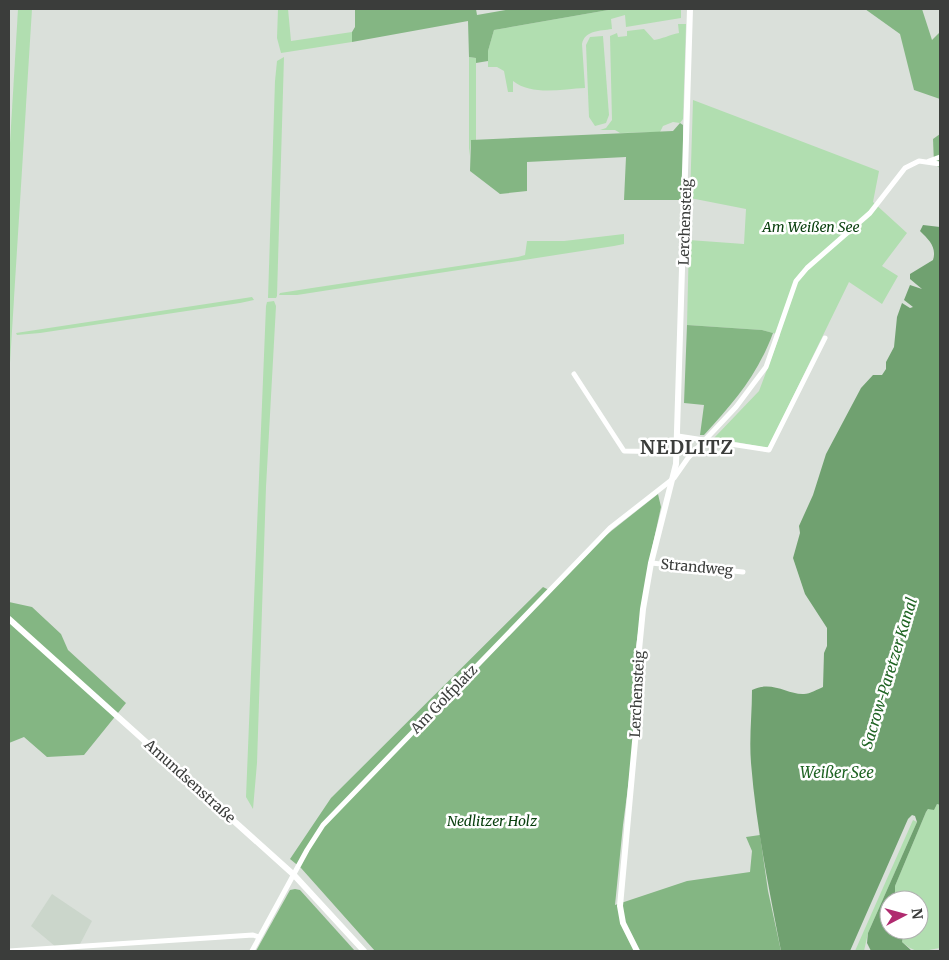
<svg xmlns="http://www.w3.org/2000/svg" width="949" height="960" font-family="Merriweather,serif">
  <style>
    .built { fill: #cbd6cb }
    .green { fill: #b1deb0 }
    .forest { fill: #84b683 }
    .water { fill: #70a170 }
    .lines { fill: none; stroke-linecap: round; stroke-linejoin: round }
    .minor { stroke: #fff; stroke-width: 5 }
    .tertiary { stroke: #fff; stroke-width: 6 }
    .labels { text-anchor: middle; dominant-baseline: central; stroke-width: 5; stroke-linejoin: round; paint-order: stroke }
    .street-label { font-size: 14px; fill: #3b3d3b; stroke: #fff }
    .park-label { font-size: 14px; font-style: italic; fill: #0a400f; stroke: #fff }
    .water-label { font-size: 15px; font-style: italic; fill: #1f6423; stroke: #fff }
    .district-label { font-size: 19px; font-weight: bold; letter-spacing: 1px; fill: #3b3d3b; stroke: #fff }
  </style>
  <rect width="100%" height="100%" fill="#dae0da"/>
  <path class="built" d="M52,894l40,27 -13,25 -23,1 -25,-21z"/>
  <g class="green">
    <path d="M18,9h14l-23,370v-219z"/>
    <path d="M278,9h10l3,32 61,-9v10l-71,11 -4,-15z"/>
    <path d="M614,9h67v9l-55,9 -1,-12 -14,4 1,10c-12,2 -27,1 -30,15l3,44c-23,1 -53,8 -72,-7v11h-5l-4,-21 -7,-4h-9v-16l6,-21z"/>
    <path d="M678,24h8l-3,95 -3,4 -7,-1 -10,4 -3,6 -40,1 -5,-3h-15l6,-2 6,-8 -2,-84 7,-3 1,4 9,-1v-5l17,-2 10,11c8,-1 15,-5 25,-7z"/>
    <path d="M603,36l6,79 -3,8 -11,3 -6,-9 -3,-72 4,-8z"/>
    <path d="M284,57l-7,239 -1,2h-8l7,-217 2,-20z"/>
    <path d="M469,57l7,1v82h-5l-2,16z"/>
    <path d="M693,100l186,71 -6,31 34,31 -25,33 16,10 -16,28 -33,-22 -81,166 -54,-10 45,-47 21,-56 -18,-5 -75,-5 2,-85 55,4 2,-35 -56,-11z"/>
    <path d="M624,234v10l-10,2 -317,49h-18l1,-2 32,-5 206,-31 7,-2 2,-14h37z"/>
    <path d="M252,297l2,3 -14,3 -200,30 -23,2 -1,-2z"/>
    <path d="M274,301l2,5 -10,181 -9,276 -4,46 -7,-12 20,-491 1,-4z"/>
    <path d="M937,804l3,1v143c-18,3 -23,7 -38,-6l2,-12h15v-30h-24v-14l31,-74 3,-4 5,2z"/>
    <path d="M913,820l4,2 -49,111 -4,18h-9z"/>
  </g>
  <g class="forest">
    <path d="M355,9h121l1,6 35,-6h102l-120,21 -6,21v10l-12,2v-5l-7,-1 -1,-36 -116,21v-10l3,-5z"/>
    <path d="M865,9h57l10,31 8,-8v67l-26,-9 -14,-56z"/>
    <path d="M680,123l3,2v75h-59l2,-43 -99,5v29l-27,3 -30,-23 1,-31 202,-9z"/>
    <path d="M940,134v34l-6,-4 -1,-25z"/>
    <path d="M687,325l75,5 11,3c-16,43 -39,69 -69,102h-4l4,-30 -20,-2z"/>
    <path d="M658,494l3,13 -12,55 -13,84 -3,103 -10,76 -8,80 72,-24 63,-9 2,-21 -6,-14 14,-2 8,56 13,60h-406l-74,-83 -11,-9 41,-61 212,-211 8,4 54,-55z"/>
    <path d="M9,602l23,5 29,27 7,16 58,53 -42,52 -37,2 -23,-20 -15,6z"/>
    <path d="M295,889l5,1 55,61h-99l34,-61z"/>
  </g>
  <path class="water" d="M923,225l17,2v578l-3,-1 -3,6 -6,-1 -2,3 -31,74v14h-6v30h15l-2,12 10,9h4h-45l-4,-8 1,-10 49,-111 -2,-6 -3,-1 -4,4 -58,132h-69c-12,-62 -25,-125 -30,-188 -2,-25 1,-48 1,-73 20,-10 36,5 52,4 6,0 14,-5 19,-7l1,-34 3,-7v-18l-22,-34 -12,-36 7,-25 -1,-7 14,-31 13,-41 35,-66 12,-13h9l4,-6v-7l8,-15 3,-30 5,-14 8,5 3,-1 -9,-7 6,-15 12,4 -12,-10v-5l23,-14c4,-13 -4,-20 -13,-29z"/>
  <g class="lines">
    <g class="minor">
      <path d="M929,161l11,-4"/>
      <path d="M574,374l50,77 53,1"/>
      <path d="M678,436l91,14 56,-112"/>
      <path d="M651,563l92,9"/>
      <path d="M9,951l244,-16 6,2"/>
      <path d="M252,951l55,-101 16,-25 287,-297 64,-50 14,-20 48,-51 30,-40 30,-86 11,-13 63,-55 35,-45 14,-7 21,3"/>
    </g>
    <g class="tertiary">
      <path d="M9,619l285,256 70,76"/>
      <path d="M637,951l-14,-28 -3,-17 18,-197v-49l5,-51 8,-46 25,-99 14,-455"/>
    </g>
  </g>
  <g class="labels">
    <g class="street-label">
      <text transform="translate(685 222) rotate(-88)">Lerchensteig</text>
      <text transform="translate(697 567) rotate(5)">Strandweg</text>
      <text transform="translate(637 694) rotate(-87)">Lerchensteig</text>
      <text transform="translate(444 699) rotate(-46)">Am Golfplatz</text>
      <text transform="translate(190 781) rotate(42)">Amundsenstraße</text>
    </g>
    <g class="park-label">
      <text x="811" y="227">Am Weißen See</text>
      <text x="492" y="821">Nedlitzer Holz</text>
    </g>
    <g class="water-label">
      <text transform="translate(889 673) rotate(-73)">Sacrow-Paretzer Kanal</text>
      <text x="837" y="772">Weißer See</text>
    </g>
    <g class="district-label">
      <text x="687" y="447">NEDLITZ</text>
    </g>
  </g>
  <rect width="949" height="960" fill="none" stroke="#3b3d3b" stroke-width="20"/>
  <g transform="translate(904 915) rotate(84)"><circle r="24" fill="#ffffff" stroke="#b1b1b1"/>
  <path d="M0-4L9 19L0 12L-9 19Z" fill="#b02a6f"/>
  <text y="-8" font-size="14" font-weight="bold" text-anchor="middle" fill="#3b3d3b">N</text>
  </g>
</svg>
